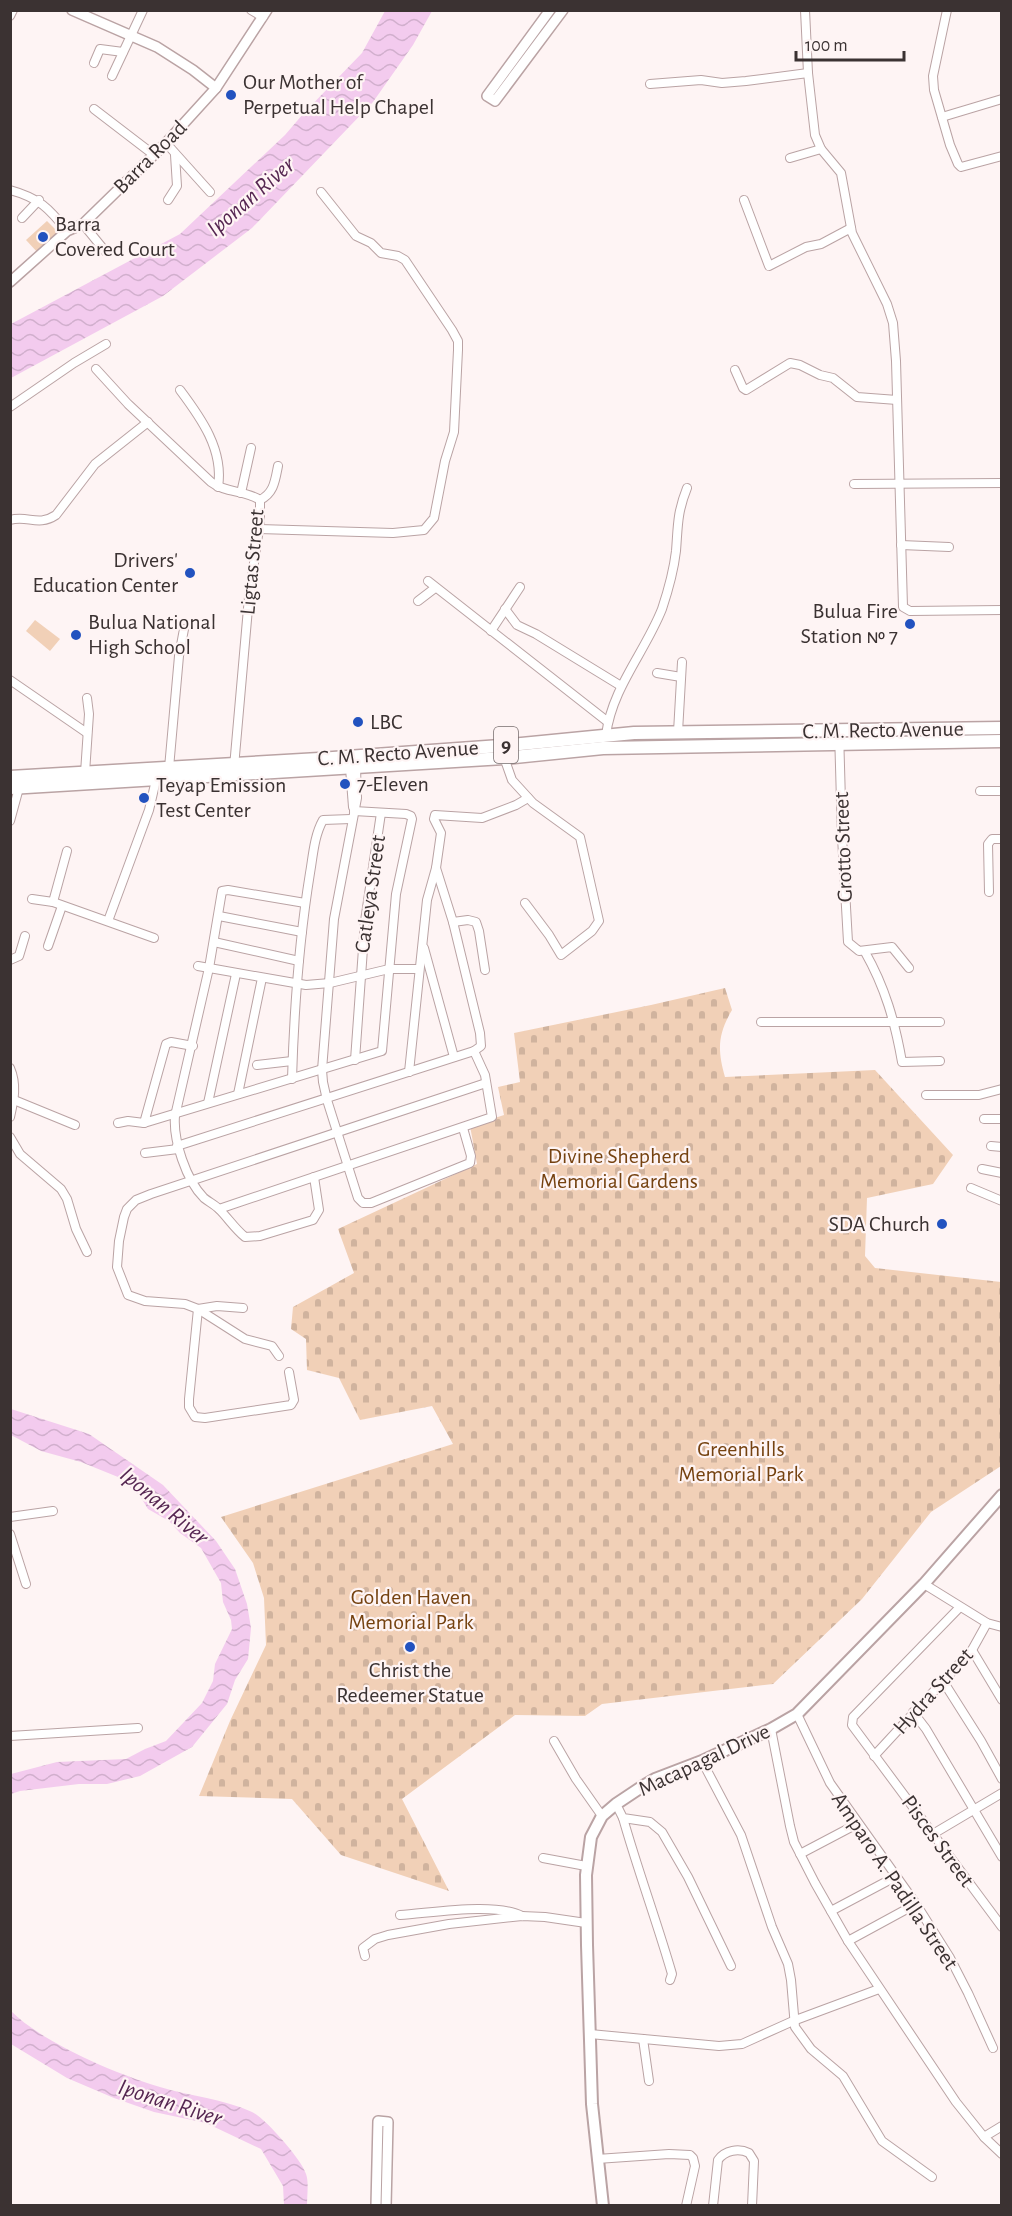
<svg xmlns="http://www.w3.org/2000/svg" width="1012" height="2216" font-family="'Alegreya Sans',sans-serif">
  <style>
    .cemetery { fill: url(#cemetery-stones) }
    .garden { fill: #f1d0b7 }
    .water { fill: url(#water-waves) }
    .lines { fill: none; stroke-linecap: round; stroke-linejoin: round }
    .minor-casing { stroke: #baa3a4; stroke-width: 10 }
    .tertiary-casing { stroke: #baa3a4; stroke-width: 12 }
    .secondary-casing { stroke: #baa3a4; stroke-width: 14 }
    .trunk-casing { stroke: #baa3a4; stroke-width: 15 }
    .minor { stroke: #fff; stroke-width: 8 }
    .tertiary { stroke: #fff; stroke-width: 9 }
    .secondary { stroke: #fff; stroke-width: 10 }
    .trunk { stroke: #fff; stroke-width: 12 }
    .poi-dot { fill: #2252bf; stroke: #fef4f4; stroke-width: 2 }
    .labels { text-anchor: middle; dominant-baseline: central; stroke-width: 4.5; stroke-linejoin: round; paint-order: stroke }
    .shield { fill: #fef4f4; stroke: #766c6c; stroke-width: 1.5 }
    .shield-label { font-size: 21px; font-weight: bold; fill: #3b3232 }
    .poi-label { font-size: 22px; fill: #3b3232; stroke: #fef4f4; text-anchor: start }
    .street-label { font-size: 22px; fill: #3b3232; stroke: #fef4f4 }
    .park-label { font-size: 22px; fill: #754210; stroke: #fef4f4 }
    .water-label { font-size: 24px; font-style: italic; fill: #562752; stroke: #fef4f4 }
  </style>
  <defs>
    <pattern id="cemetery-stones" width="16" height="16" patternUnits="userSpaceOnUse" patternTransform="scale(1.5)"><rect width="16" height="16" fill="#f1d0b7"/><path d="M2 7V4a2 2 0 0 1 4 0v3zM10 15v-3a2 2 0 0 1 4 0v3z" fill="#d0b39e"/></pattern>
    <pattern id="water-waves" width="16" height="10" patternUnits="userSpaceOnUse" patternTransform="scale(1.5)"><rect width="16" height="10" fill="#f3cbee"/><path d="M0 5q4-4 8 0t8 0" fill="none" stroke="#d1afcd"/></pattern>
  </defs>
  <rect width="100%" height="100%" fill="#fef4f4"/>
  <path class="cemetery" d="M725,988l7,22c-14,24 -15,39 -7,67l150,-7 78,85 -20,29 -66,14 -2,58 10,12 126,14v184l-70,46 -69,87 -89,85 -171,20 -17,12 -70,-1 -113,84 47,92 -108,-36 -49,-56 -93,-3 31,-75 36,-76 -2,-47 -11,-35 -32,-46 232,-73 -21,-38 -72,14 -21,-42 -32,-8 -1,-31 -15,-10 2,-22 61,-34 -16,-44 139,-65 -7,-38 34,-11 -6,-28 22,-5 -6,-49 137,-28z"/>
  <g class="garden">
    <path d="M47,221l13,13 -21,20 -13,-14z"/>
    <path d="M35,620l25,19 -10,12 -24,-20z"/>
  </g>
  <g class="water">
    <path d="M385,11h47l-19,34 -40,57 -121,126 -89,68 -152,82v-54l169,-90 105,-99 18,-21 59,-61z"/>
    <path d="M11,1409l78,25 74,51 53,56 19,28 12,35 4,24 -3,31 -13,21 -8,24 -35,43 -52,29 -33,8h-28l-59,7 -9,3v-20l46,-12 69,-3 19,-10 21,-8 36,-38 11,-22 2,-17 17,-35 -1,-9 -8,-18 -2,-19 -20,-35 -21,-15 -11,-12 -21,-12 -8,-13 -22,-19 -37,-15 -40,-11 -30,-16z"/>
    <path d="M11,2011c32,32 105,63 149,76 30,9 64,12 92,25 13,6 50,48 54,62 3,8 1,22 1,31h-23l-1,-19 -22,-37 -55,-26 -52,-11 -40,-14 -47,-20 -56,-34z"/>
  </g>
  <g class="lines">
    <g class="minor-casing">
      <g id="minor">
        <path d="M251,10l12,7"/>
        <path d="M805,10l3,63 7,62 6,14 20,24 11,60 35,71 6,19 3,38 7,246 7,4 92,-1"/>
        <path d="M947,10l-14,66 1,14 16,55 8,19 3,3 41,-11"/>
        <path d="M10,16l3,-6"/>
        <path d="M94,63l6,-14 23,3"/>
        <path d="M112,76l31,-66"/>
        <path d="M650,84l51,-4 21,3 24,-2 62,-8"/>
        <path d="M94,109l60,46"/>
        <path d="M942,117l60,-18"/>
        <path d="M166,143l44,49"/>
        <path d="M790,158l31,-9"/>
        <path d="M10,190c29,8 39,18 57,41"/>
        <path d="M168,200l9,-14 -2,-31"/>
        <path d="M744,200l25,66 37,-19 15,-3 30,-16"/>
        <path d="M22,218l17,-18"/>
        <path d="M83,224l22,27"/>
        <path d="M96,369l32,35 83,78c14,11 34,8 49,18"/>
        <path d="M735,370l8,18 3,2 44,-27 10,2 20,10 13,3 24,19 40,3"/>
        <path d="M180,390c21,28 44,60 38,97"/>
        <path d="M10,407l64,-44 32,-19"/>
        <path d="M854,484l148,-1"/>
        <path d="M241,493l10,-45"/>
        <path d="M260,500c14,-7 15,-19 18,-34"/>
        <path d="M10,520c18,-5 28,7 46,-5l39,-51 53,-42"/>
        <path d="M259,529l134,4 31,-3 10,-12 11,-57 9,-29 4,-82v-9l-6,-11 -47,-70 -7,-4 -17,-3 -10,-10 -15,-7 -35,-44"/>
        <path d="M901,545l48,2"/>
        <path d="M428,581l180,141"/>
        <path d="M418,601l17,-13"/>
        <path d="M505,609l12,16 19,9 85,52"/>
        <path d="M491,631l29,-44"/>
        <path d="M657,673l24,4"/>
        <path d="M10,680l77,53"/>
        <path d="M839,731l3,106 6,105 11,9 33,-4 17,21"/>
        <path d="M678,732l4,-70"/>
        <path d="M606,735c6,-47 39,-83 56,-126 5,-15 12,-41 14,-58 2,-25 1,-38 11,-63"/>
        <path d="M500,746l12,34 21,23 47,34 19,84 -7,10 -31,24 -12,-20 -24,-32"/>
        <path d="M234,767l15,-170 11,-75v-22"/>
        <path d="M169,768l10,-112 5,-27"/>
        <path d="M350,768l3,39"/>
        <path d="M356,768l1,30 -23,121 -12,151 1,12 4,18 31,98 5,5h8l99,-40 1,-7 -8,-28"/>
        <path d="M85,773l4,-59 -2,-16"/>
        <path d="M980,791h22"/>
        <path d="M10,821l9,-33"/>
        <path d="M989,892l-1,-48 4,-5h10"/>
        <path d="M32,899l21,3 101,36"/>
        <path d="M53,902l14,-51"/>
        <path d="M305,903l-77,-13 -6,1 -13,77 -34,148c-2,24 11,64 29,82 5,4 11,7 15,11 9,9 16,20 26,28l15,-1 53,-16 6,-10 -5,-33"/>
        <path d="M219,916l83,16"/>
        <path d="M108,921l41,-111 7,-30"/>
        <path d="M453,922l15,-2 8,2 3,9 6,39"/>
        <path d="M214,942l85,19"/>
        <path d="M48,946l14,-40"/>
        <path d="M424,948l30,109"/>
        <path d="M865,952c20,35 30,70 37,110l38,-1"/>
        <path d="M10,960l9,-4 6,-20"/>
        <path d="M198,966l108,19 24,-2 59,-14h30"/>
        <path d="M761,1022h179"/>
        <path d="M193,1046l-22,-4 -5,2 -22,79 238,-72 14,-157 16,-75 -1,-3 -5,-2 -52,-3"/>
        <path d="M355,1060l10,-139 16,-108"/>
        <path d="M257,1065l35,-4"/>
        <path d="M10,1068c7,16 4,32 0,49"/>
        <path d="M409,1072l18,-172 9,-32 5,-35 -7,-14 1,-4 47,3 34,-13 12,-7"/>
        <path d="M292,1079c2,-69 7,-138 18,-206 3,-17 4,-37 13,-53l28,-1"/>
        <path d="M238,1094l24,-116"/>
        <path d="M926,1095h53l23,-6"/>
        <path d="M14,1100l61,25"/>
        <path d="M208,1103l28,-129"/>
        <path d="M984,1119h18"/>
        <path d="M118,1123l10,-2 16,2"/>
        <path d="M10,1137l10,17 41,35 6,10 9,30 11,23"/>
        <path d="M177,1146l297,-95 7,-5 -1,-13 -27,-111 -17,-54"/>
        <path d="M991,1146l11,1"/>
        <path d="M145,1153l33,-4"/>
        <path d="M982,1169l20,4"/>
        <path d="M971,1188l31,13"/>
        <path d="M219,1209l273,-92 -7,-42 -11,-24"/>
        <path d="M243,1308l-26,-2 -19,3 -9,90v8l6,10 10,1 86,-13 3,-5 -5,-28"/>
        <path d="M279,1356l-7,-10 -27,-7 -47,-30 -13,-5 -40,-3 -17,-6 -11,-28 2,-26 5,-24 3,-8 9,-9 15,-6 335,-111"/>
        <path d="M10,1517l43,-6"/>
        <path d="M10,1534l16,50"/>
        <path d="M924,1584l63,39 15,4"/>
        <path d="M960,1607l-107,110 -1,8 150,202"/>
        <path d="M972,1650l30,50"/>
        <path d="M943,1681l38,60 21,38"/>
        <path d="M913,1712l13,17 76,128"/>
        <path d="M797,1714l33,69 86,121 34,54 18,35 25,55"/>
        <path d="M771,1729l19,97 4,16 21,41 33,58 108,161 28,35 18,17"/>
        <path d="M10,1736l128,-8"/>
        <path d="M554,1741l22,38 26,37"/>
        <path d="M874,1756l98,-106 15,-27"/>
        <path d="M702,1761l39,74 31,92 16,37 3,16 4,47 16,22 32,27 39,65 50,36"/>
        <path d="M616,1804l7,14 27,4 12,10 26,45 43,89"/>
        <path d="M623,1818c15,53 34,104 49,156l-2,6"/>
        <path d="M933,1834l69,-41"/>
        <path d="M800,1854l57,-30"/>
        <path d="M543,1858l43,8"/>
        <path d="M831,1911l64,-34"/>
        <path d="M400,1915c32,-2 95,-13 122,1"/>
        <path d="M848,1941l68,-37"/>
        <path d="M365,1956l-2,-8 12,-9 13,-4 61,-11 73,-8 23,1 41,6"/>
        <path d="M590,2034l129,12 23,-2 51,-23 86,-32"/>
        <path d="M643,2039l6,42"/>
        <path d="M984,2137l18,-11"/>
        <path d="M597,2159l72,-5 21,1 3,3 2,8 -9,40"/>
        <path d="M713,2206l5,-46c7,-10 21,-12 31,-7l5,8 -2,45"/>
      </g>
    </g>
    <g class="tertiary-casing">
      <g id="tertiary">
        <path d="M72,10l85,37 36,23 23,18"/>
        <path d="M550,10l-63,86 8,5 68,-91"/>
        <path d="M10,282l57,-51 16,-7 83,-81 50,-55 51,-78"/>
        <path d="M376,2206l2,-85 10,1 -2,84"/>
      </g>
    </g>
    <g class="secondary-casing">
      <path id="secondary" d="M603,2206l-11,-102 -5,-159 -1,-70 5,-38 11,-21 14,-12 27,-18 12,-7 47,-18 69,-32 26,-15 127,-130 78,-89"/>
    </g>
    <g class="trunk-casing">
      <g id="trunk">
        <path d="M10,777l309,-18 181,-13 134,-13 368,-5"/>
        <path d="M10,788l494,-30 99,-10 399,-7"/>
      </g>
    </g>
    <use href="#minor" class="minor"/>
    <use href="#tertiary" class="tertiary"/>
    <use href="#secondary" class="secondary"/>
    <use href="#trunk" class="trunk"/>
  </g>
  <g class="poi-dot">
    <circle cx="231" cy="95" r="6"/>
    <circle cx="43" cy="237" r="6"/>
    <circle cx="190" cy="573" r="6"/>
    <circle cx="910" cy="624" r="6"/>
    <circle cx="76" cy="635" r="6"/>
    <circle cx="358" cy="722" r="6"/>
    <circle cx="345" cy="784" r="6"/>
    <circle cx="144" cy="798" r="6"/>
    <circle cx="942" cy="1224" r="6"/>
    <circle cx="410" cy="1647" r="6"/>
  </g>
  <g class="labels">
    <rect class="shield" x="494" y="727" width="24" height="36" rx="4.5"/>
    <g class="shield-label">
      <text x="506" y="745">9</text>
    </g>
    <g class="poi-label">
      <text x="243" y="82">Our Mother of<tspan x="243" dy="25">Perpetual Help Chapel</tspan></text>
      <text x="55" y="224">Barra<tspan x="55" dy="25">Covered Court</tspan></text>
      <text x="178" y="560" text-anchor="end">Drivers'<tspan x="178" dy="25">Education Center</tspan></text>
      <text x="898" y="611" text-anchor="end">Bulua Fire<tspan x="898" dy="25">Station № 7</tspan></text>
      <text x="88" y="622">Bulua National<tspan x="88" dy="25">High School</tspan></text>
      <text x="370" y="722">LBC</text>
      <text x="357" y="784">7-Eleven</text>
      <text x="156" y="785">Teyap Emission<tspan x="156" dy="25">Test Center</tspan></text>
      <text x="930" y="1224" text-anchor="end">SDA Church</text>
      <text x="410" y="1670" text-anchor="middle">Christ the<tspan x="410" dy="25">Redeemer Statue</tspan></text>
    </g>
    <g class="street-label">
      <text transform="translate(150 157) rotate(-45)">Barra Road</text>
      <text transform="translate(252 562) rotate(-85)">Ligtas Street</text>
      <text transform="translate(883 730) rotate(-1)">C. M. Recto Avenue</text>
      <text transform="translate(398 753) rotate(-4)">C. M. Recto Avenue</text>
      <text transform="translate(843 847) rotate(-92)">Grotto Street</text>
      <text transform="translate(370 894) rotate(-82)">Catleya Street</text>
      <text transform="translate(933 1691) rotate(-48)">Hydra Street</text>
      <text transform="translate(704 1760) rotate(-25)">Macapagal Drive</text>
      <text transform="translate(938 1841) rotate(54)">Pisces Street</text>
      <text transform="translate(895 1881) rotate(56)">Amparo A. Padilla Street</text>
    </g>
    <g class="park-label">
      <text x="619" y="1156">Divine Shepherd<tspan x="619" dy="25">Memorial Gardens</tspan></text>
      <text x="741" y="1449">Greenhills<tspan x="741" dy="25">Memorial Park</tspan></text>
      <text x="411" y="1597">Golden Haven<tspan x="411" dy="25">Memorial Park</tspan></text>
    </g>
    <g class="water-label">
      <text transform="translate(251 197) rotate(-41)">Iponan River</text>
      <text transform="translate(164 1506) rotate(40)">Iponan River</text>
      <text transform="translate(170 2103) rotate(18)">Iponan River</text>
    </g>
  </g>
  <rect width="1012" height="2216" fill="none" stroke="#3b3232" stroke-width="24"/>
  <path d="M796 51v9h108v-9" fill="none" stroke="#3b3232" stroke-width="3"/>
  <text x="805" y="51" font-size="18" fill="#3b3232" stroke="#fef4f4" stroke-width="4.5" paint-order="stroke">100 m</text>
</svg>
